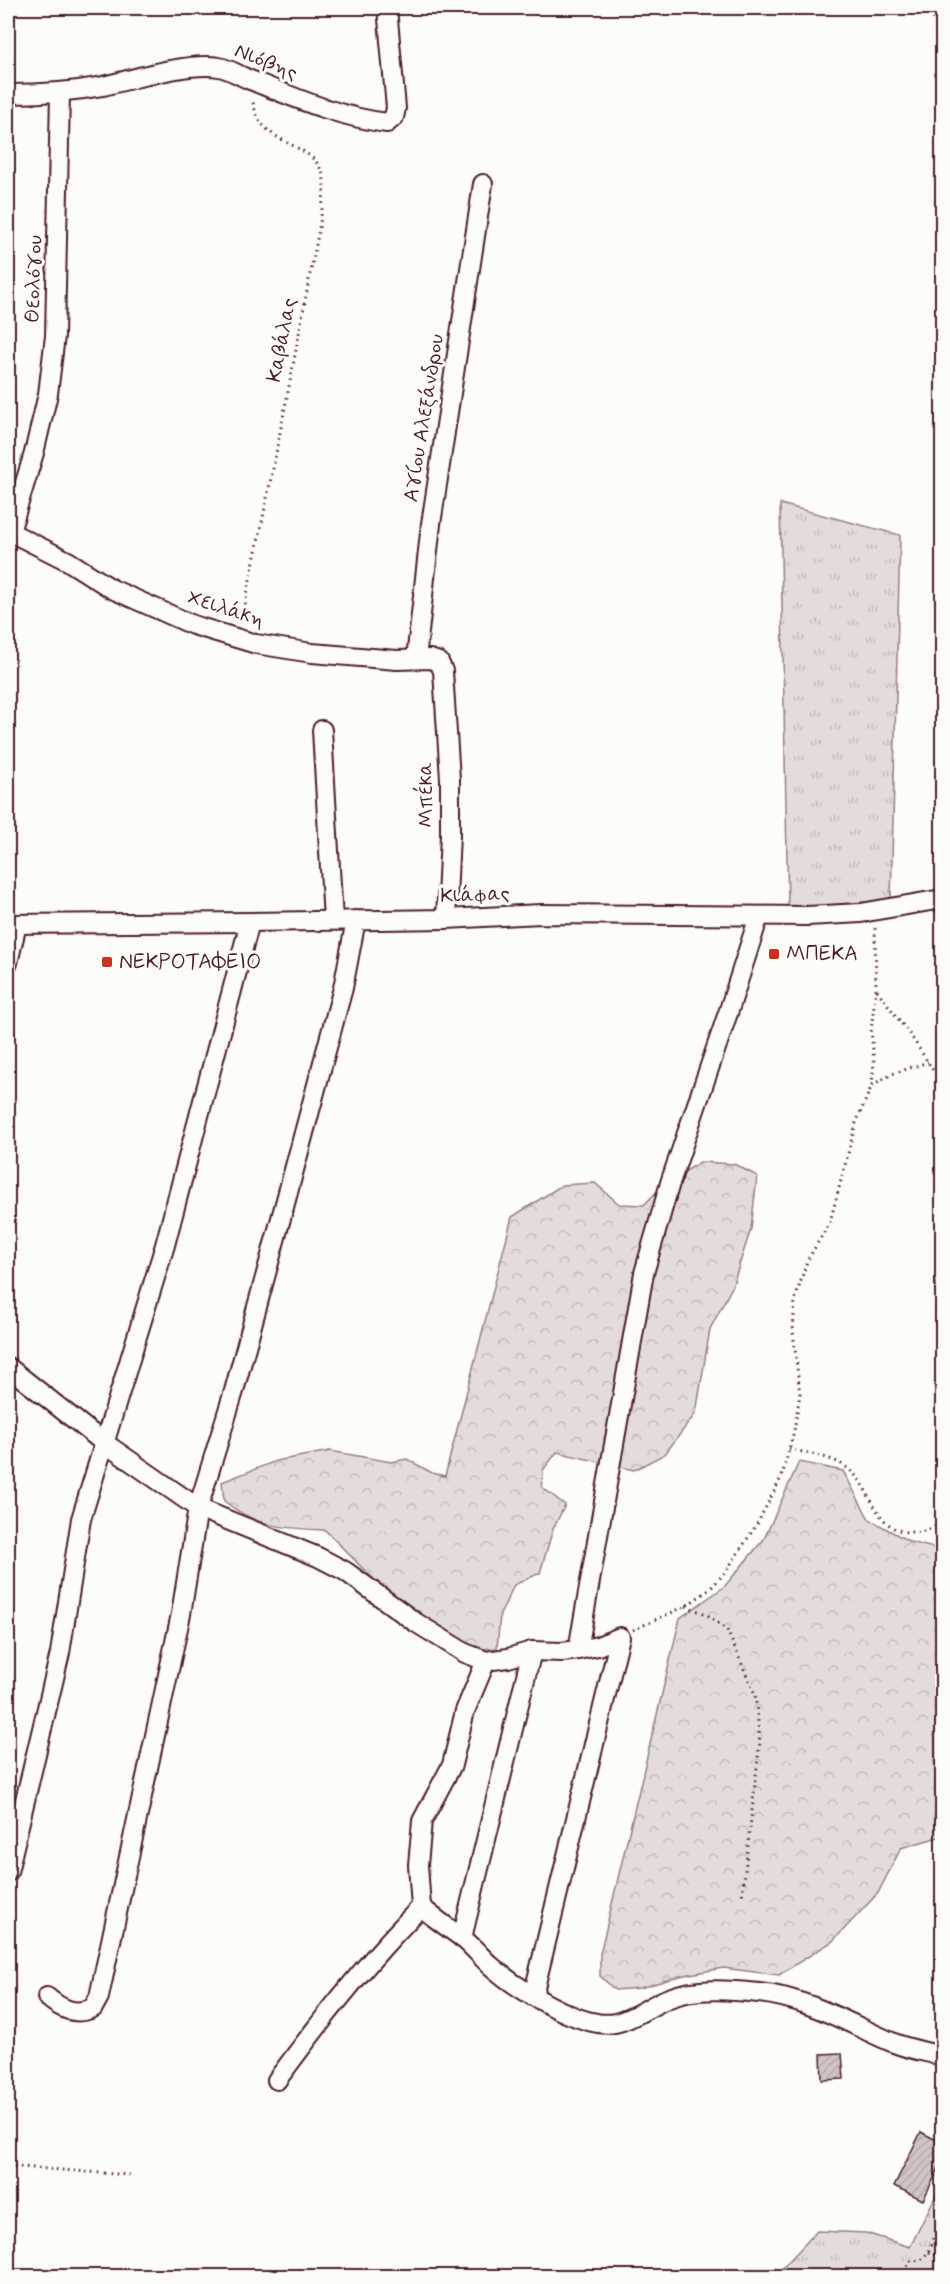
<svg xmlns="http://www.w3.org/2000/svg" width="950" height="2284" font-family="Mynerve,sans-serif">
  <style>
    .grass { fill: url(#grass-tufts); stroke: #967e82; stroke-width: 1.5 }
    .forest { fill: url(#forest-crowns); stroke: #967e82; stroke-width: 1.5 }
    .building { fill: url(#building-hatch); stroke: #4a1f2b; stroke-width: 1.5 }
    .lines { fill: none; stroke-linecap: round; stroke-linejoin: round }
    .minor-casing { stroke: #4a1f2b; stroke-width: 22 }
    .path { stroke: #4a1f2b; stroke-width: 3; stroke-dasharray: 1.5 4.5; stroke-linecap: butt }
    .minor { stroke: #fdfcf7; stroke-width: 18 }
    .poi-dot { fill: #c8321e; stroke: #fdfcf7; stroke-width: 2 }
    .labels { text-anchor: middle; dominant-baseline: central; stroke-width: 6; stroke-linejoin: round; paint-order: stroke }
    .street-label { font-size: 21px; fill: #4a1f2b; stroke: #fdfcf7 }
    .poi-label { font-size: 21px; fill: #4a1f2b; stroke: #fdfcf7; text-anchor: start }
  </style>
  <defs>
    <pattern id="grass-tufts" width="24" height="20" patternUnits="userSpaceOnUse" patternTransform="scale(1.5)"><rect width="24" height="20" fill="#e3dcda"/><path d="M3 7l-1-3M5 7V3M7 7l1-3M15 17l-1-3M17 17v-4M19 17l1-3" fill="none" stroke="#c4bcbb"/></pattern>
    <pattern id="forest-crowns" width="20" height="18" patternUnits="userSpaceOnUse" patternTransform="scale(1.5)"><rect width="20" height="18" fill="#e3dcda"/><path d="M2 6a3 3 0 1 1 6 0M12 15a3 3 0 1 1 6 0" fill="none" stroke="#c4bcbb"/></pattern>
    <pattern id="building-hatch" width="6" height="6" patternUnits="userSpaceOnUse" patternTransform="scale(1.5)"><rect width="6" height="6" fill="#d0c5c4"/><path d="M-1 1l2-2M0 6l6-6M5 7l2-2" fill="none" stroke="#b4a9a9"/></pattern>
  </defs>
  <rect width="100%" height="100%" fill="#fdfcf7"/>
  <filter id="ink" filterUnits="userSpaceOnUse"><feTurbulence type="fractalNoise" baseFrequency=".0167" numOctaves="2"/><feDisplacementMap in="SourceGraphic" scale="12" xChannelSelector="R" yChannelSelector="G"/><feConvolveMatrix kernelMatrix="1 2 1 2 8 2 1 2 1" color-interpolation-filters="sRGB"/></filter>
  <g filter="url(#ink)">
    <g class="grass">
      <path d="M780,504l120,31 -9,365 -103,8z"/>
      <path d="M942,2183v93h-167l42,-45 49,2 44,14z"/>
    </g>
    <g class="forest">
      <path d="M700,1162l34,2 23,12 -6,53 -19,58 -22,42 -14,84 -31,41 -31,16 -77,-18 -14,18 -1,17 23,18 -12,24 -13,44 -26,12 -14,30 -3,33 -18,1 -37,-17 -58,-42 -59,-60c-42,-2 -67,-2 -101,-29l-2,-19 54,-21 54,-10 61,11 16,-3 25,14 13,3 67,-259 50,-32 33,-2 24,21 25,1 19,-20z"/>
      <path d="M799,1462l44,9 26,48 41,23 32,8v286l-41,12 -23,45 -45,48 -54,34 -56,-7 -39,7 -44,13 -25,2 -15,-14v-22l80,-336 44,-31 40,-48z"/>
    </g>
    <g class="building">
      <path d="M842,2053l2,26 -22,1 -1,-26z"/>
      <path d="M921,2132l21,11v19l-19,38 -29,-14z"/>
    </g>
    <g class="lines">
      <g class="minor-casing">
        <g id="minor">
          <path d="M939,8l3,6"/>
          <path d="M8,94c32,0 63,-2 95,-8 31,-7 85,-24 116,-19 11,2 19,8 29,12 45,18 90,38 139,44l7,-6 2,-9 -9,-100"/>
          <path d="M8,531l60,30 44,28 81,36 63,19 56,9 85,7 33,-1 9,3 4,9 7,108v56l-4,84"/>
          <path d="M10,532l24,-79 14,-59 7,-58 5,-243"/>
          <path d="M416,659l15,-135 52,-340"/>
          <path d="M322,730l11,190"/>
          <path d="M8,924l242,-2 196,-3 95,-5 266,2 54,-3 81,-14"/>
          <path d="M8,963l9,-39"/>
          <path d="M8,1367l95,75 95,66 120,49 27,14 70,51 50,31 21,8 22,-3 24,-7"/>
          <path d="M8,1872l52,-219 21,-134 84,-274 85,-323"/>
          <path d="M421,1907c13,11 26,20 40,30 11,8 19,19 29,28 24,22 92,65 125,58 19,-4 36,-18 54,-25 27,-11 61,-8 90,-5 49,5 90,31 135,50 15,6 33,9 48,13"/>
          <path d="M462,1938l70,-287 30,1 16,-2"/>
          <path d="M533,1996l87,-359 -22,9 -20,4 66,-377 26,-90 59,-173 30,-94"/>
          <path d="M47,1997c14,12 28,19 46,11l6,-11 82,-383 17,-106 36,-117 39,-143 70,-260 13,-68"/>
          <path d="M277,2080c44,-60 91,-120 144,-173l-3,-42 4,-44 30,-56 13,-54 21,-50"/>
        </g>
      </g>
      <g class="path">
        <path d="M241,622c25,-116 48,-232 69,-348 4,-19 18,-83 13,-99 -9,-30 -47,-29 -63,-54 -4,-6 -6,-15 -8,-22"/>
        <path d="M877,990l36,49 29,45"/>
        <path d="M872,1085l20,-11 36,-12"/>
        <path d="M789,1449c21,5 50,8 65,25 19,20 24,60 59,58 12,0 20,-3 29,-11"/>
        <path d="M686,1606l20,8 21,16 28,64 5,47 -18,156"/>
        <path d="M633,1630l53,-24 25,-18 16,-18 30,-46 25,-48 12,-45 6,-37 -7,-63 2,-31 12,-39 23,-39 26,-99 16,-38 2,-24 -3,-31 5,-41 -1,-62"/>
        <path d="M8,2166l121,9"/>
        <path d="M929,2252l13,5"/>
        <path d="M900,2276l12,-16 8,1 9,-9 13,-36"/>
      </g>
      <use href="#minor" class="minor"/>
    </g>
  </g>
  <g class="poi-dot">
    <rect x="768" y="948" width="12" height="12" rx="3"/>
    <rect x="101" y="956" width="12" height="12" rx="3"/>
  </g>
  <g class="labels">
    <g class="street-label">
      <text transform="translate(266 62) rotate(22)">Νιόβης</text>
      <text transform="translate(34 279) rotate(-88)">Θεολόγου</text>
      <text transform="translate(282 340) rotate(-79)">Καβάλας</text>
      <text transform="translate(424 418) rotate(-81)">Αγίου Αλεξάνδρου</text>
      <text transform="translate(226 609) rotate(18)">Χειλάκη</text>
      <text transform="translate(426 795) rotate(-91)">Μπέκα</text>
      <text transform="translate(475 895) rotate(-2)">Κιάφας</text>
    </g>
    <g class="poi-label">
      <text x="786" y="954">ΜΠΕΚΑ</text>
      <text x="119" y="962">ΝΕΚΡΟΤΑΦΕΙΟ</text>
    </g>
  </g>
  <rect width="950" height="2284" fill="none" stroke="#fdfcf7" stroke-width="30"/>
  <rect x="15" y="15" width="920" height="2254" fill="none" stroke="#4a1f2b" stroke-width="2" filter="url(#ink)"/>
</svg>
